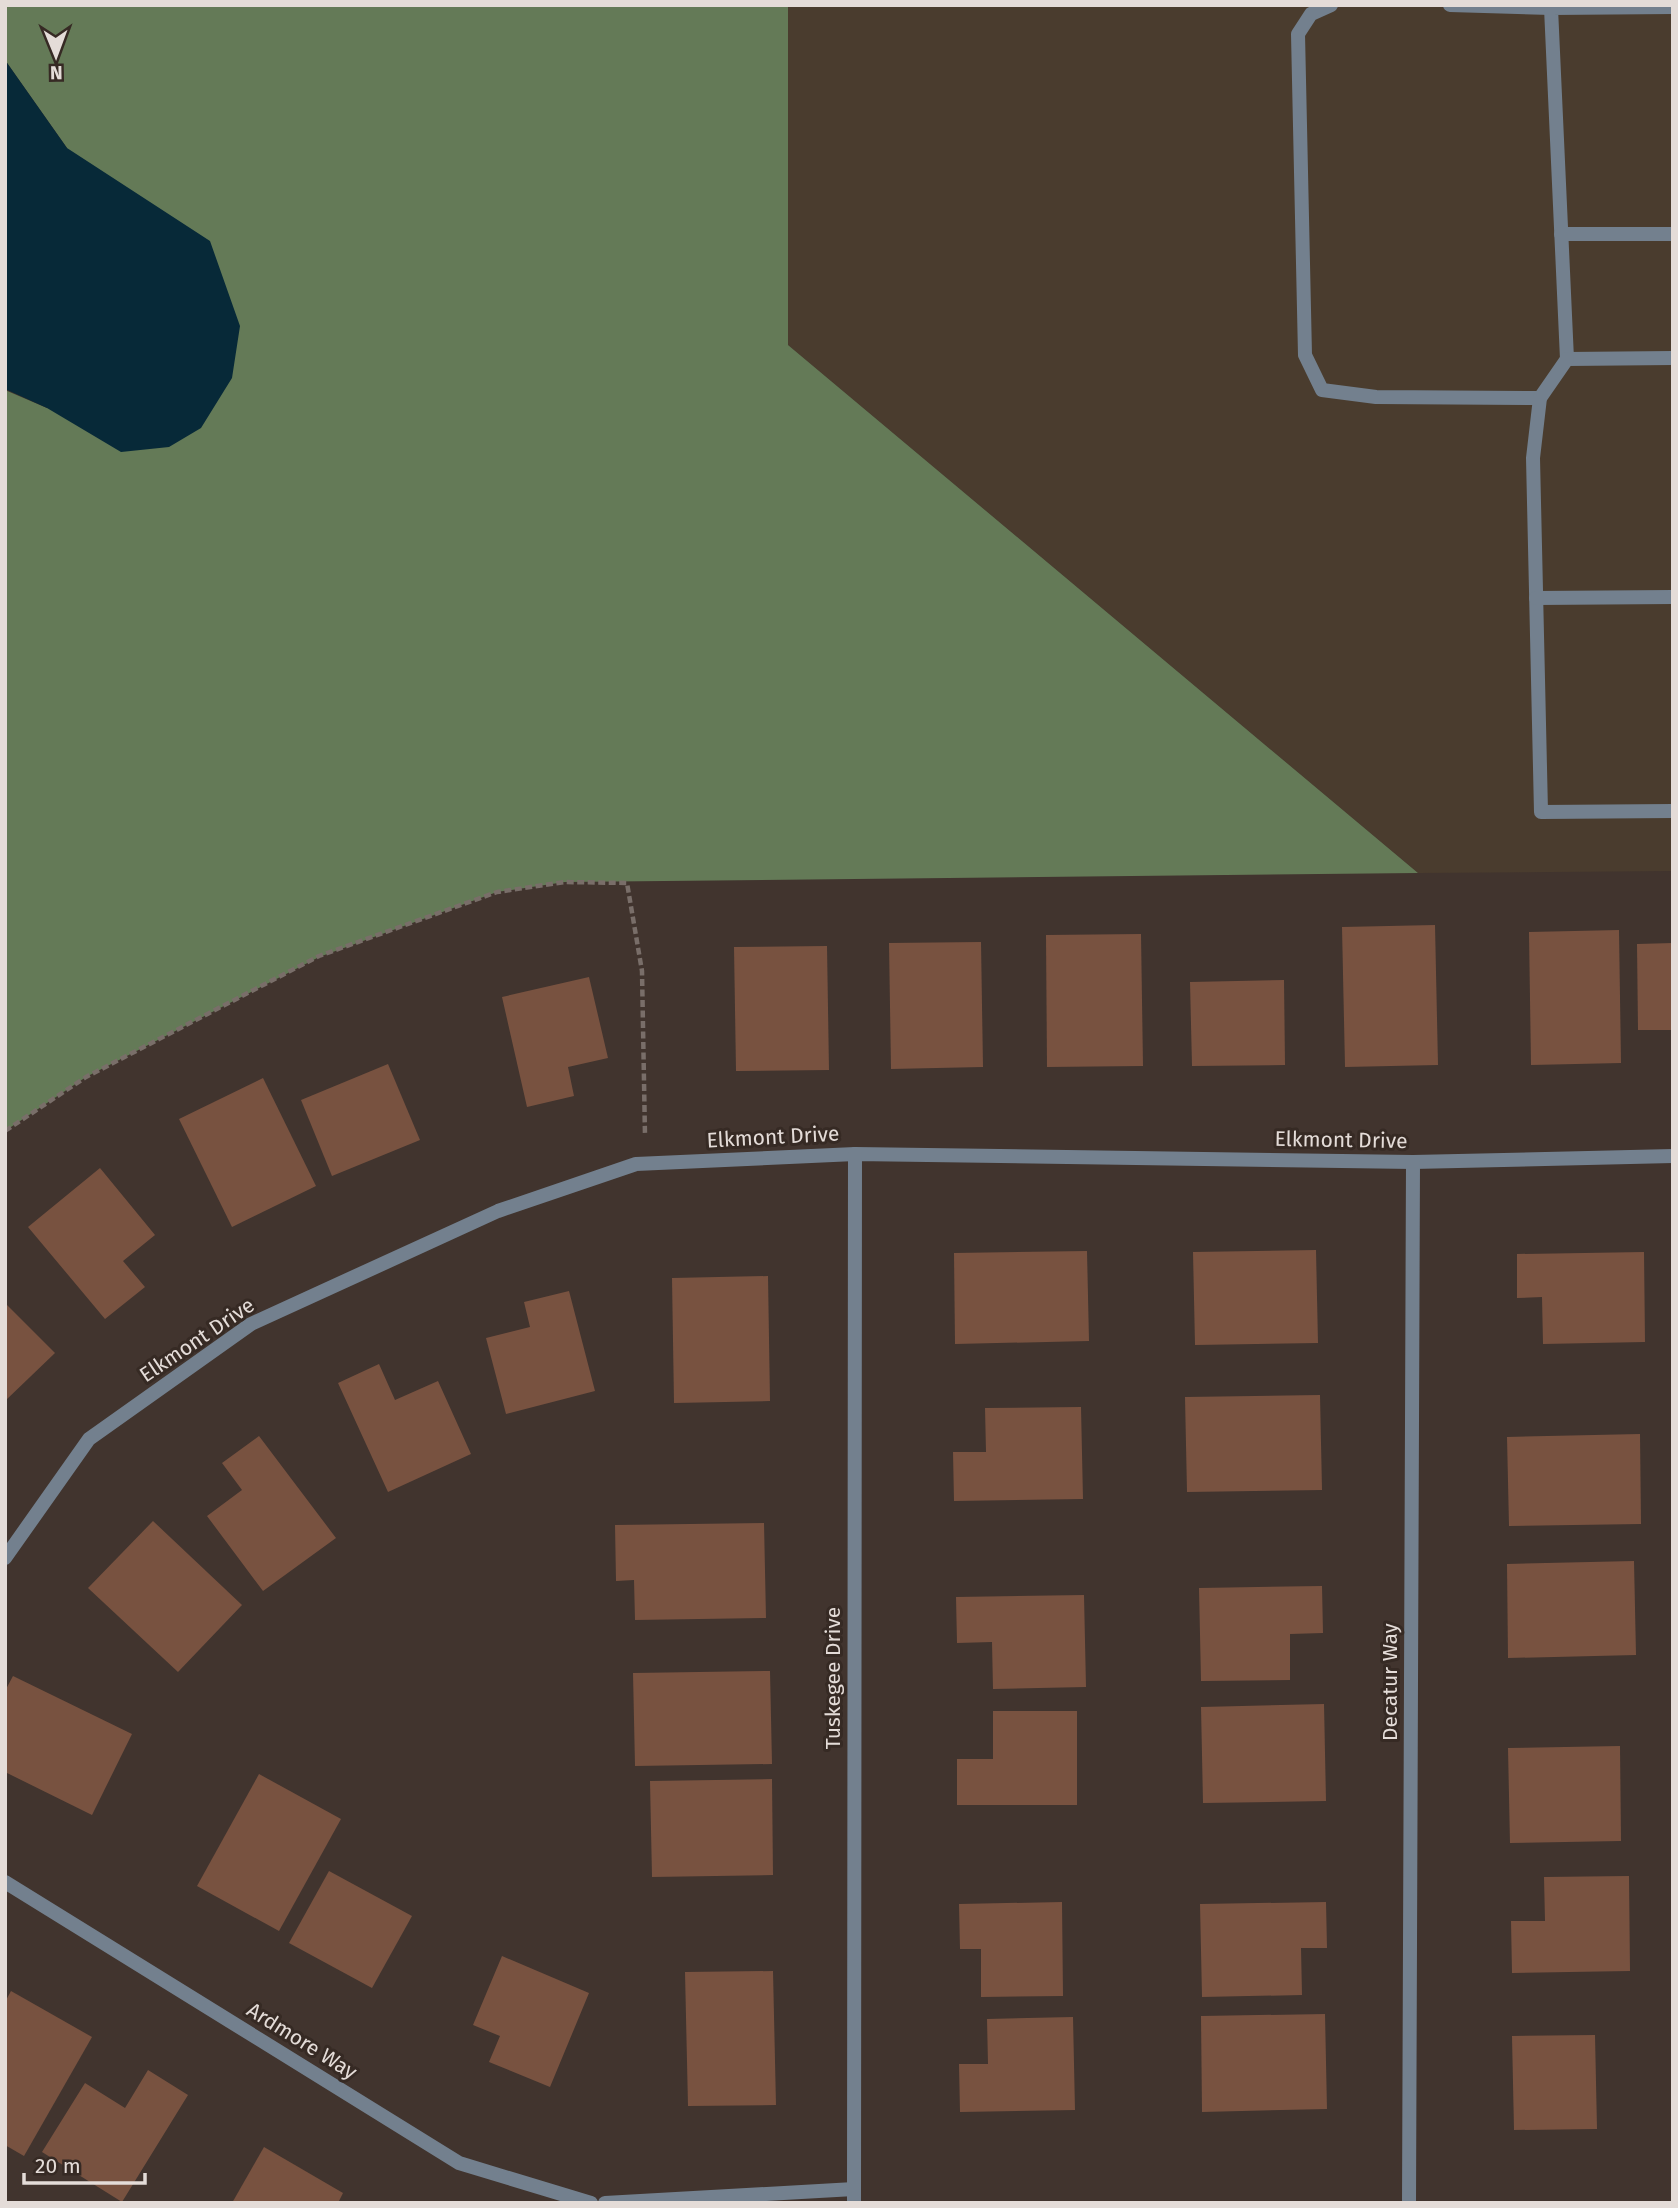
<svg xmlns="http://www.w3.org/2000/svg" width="1678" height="2208" font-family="'Fira Sans',sans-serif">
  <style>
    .industrial { fill: #4a3c2e }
    .forest { fill: #647a57 }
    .water { fill: #072938 }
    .building { fill: #785240 }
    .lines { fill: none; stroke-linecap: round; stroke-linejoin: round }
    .path { stroke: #796e69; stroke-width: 4.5; stroke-dasharray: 7 3.5; stroke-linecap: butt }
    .service { stroke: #73808e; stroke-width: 14 }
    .minor { stroke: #73808e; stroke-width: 14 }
    .labels { text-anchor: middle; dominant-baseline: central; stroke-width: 6; stroke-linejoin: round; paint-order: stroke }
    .street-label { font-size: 21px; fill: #e4dcd8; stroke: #362a24 }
  </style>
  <rect width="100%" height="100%" fill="#41342e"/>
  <path class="industrial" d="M785,5h888v866l-255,2 -630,-528z"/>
  <path class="forest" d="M5,5h783v340l630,528 -853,9 -68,10 -178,65 -233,120 -81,54v-741l42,18 20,-260 -62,-88z"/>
  <path class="water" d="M5,60l62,88 143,93 30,85 -8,52 -31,50 -32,19 -48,5 -74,-44 -42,-19z"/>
  <g class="building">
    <path d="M1435,925l3,140 -93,2 -3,-140z"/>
    <path d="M1619,930l2,133 -90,2 -2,-133z"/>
    <path d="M1141,934l2,132 -96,1 -1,-132z"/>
    <path d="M981,942l2,125 -92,2 -2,-126z"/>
    <path d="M1673,943v87h-35l-1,-86z"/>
    <path d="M827,946l2,124 -93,1 -2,-124z"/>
    <path d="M589,977l19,81 -40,9 6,29 -47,11 -25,-110z"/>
    <path d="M1284,980l1,85 -93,1 -2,-84z"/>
    <path d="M388,1064l32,76 -88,36 -31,-76z"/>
    <path d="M263,1078l53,108 -84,41 -53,-108z"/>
    <path d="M100,1168l55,67 -32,26 22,26 -40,32 -77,-92z"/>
    <path d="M1316,1250l2,93 -123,2 -2,-93z"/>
    <path d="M1087,1251l2,90 -134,3 -1,-91z"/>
    <path d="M1644,1252l1,90 -102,2 -1,-47 -25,1v-44z"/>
    <path d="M768,1276l2,125 -96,2 -2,-125z"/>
    <path d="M569,1291l26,100 -89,23 -20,-76 44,-11 -6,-25z"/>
    <path d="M5,1303l50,50 -50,48z"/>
    <path d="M379,1364l16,36 43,-19 33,73 -83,38 -50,-109z"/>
    <path d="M1320,1395l2,95 -135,2 -2,-95z"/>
    <path d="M1081,1407l2,92 -129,2 -1,-49h33l-1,-44z"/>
    <path d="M1640,1434l1,90 -132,2 -2,-89z"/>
    <path d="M259,1436l77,102 -73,53 -56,-75 35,-26 -20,-27z"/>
    <path d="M153,1521l89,84 -64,67 -90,-84z"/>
    <path d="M764,1523l2,95 -131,2 -1,-40 -18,1 -1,-56z"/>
    <path d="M1634,1561l2,94 -128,3 -1,-94z"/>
    <path d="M1322,1586l1,47 -33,1v46l-89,1 -2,-93z"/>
    <path d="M1084,1595l2,92 -93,2 -1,-47 -35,1 -1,-46z"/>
    <path d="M770,1671l2,93 -137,2 -2,-93z"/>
    <path d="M13,1676l119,58 -40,81 -87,-43v-81z"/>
    <path d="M1324,1704l2,97 -123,2 -2,-96z"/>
    <path d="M993,1711h84v94h-120v-46h36z"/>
    <path d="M1620,1746l1,95 -111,2 -2,-95z"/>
    <path d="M259,1774l82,45 -62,112 -82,-45z"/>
    <path d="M772,1779l1,96 -121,2 -2,-96z"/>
    <path d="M329,1871l83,45 -40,72 -83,-45z"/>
    <path d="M1629,1876l1,95 -118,2 -1,-52h34l-1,-44z"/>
    <path d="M1062,1902l1,94 -82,1v-48h-21l-1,-45z"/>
    <path d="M1326,1902l1,46h-26l1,47 -100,2 -2,-93z"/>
    <path d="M502,1956l87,37 -39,94 -61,-25 11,-26 -27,-11z"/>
    <path d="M773,1971l3,134 -88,1 -3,-134z"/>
    <path d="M11,1991l81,46 -68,119 -19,-11v-143z"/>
    <path d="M1325,2014l2,95 -125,3 -1,-96z"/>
    <path d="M1073,2017l2,93 -115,2 -1,-48h29l-1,-45z"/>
    <path d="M1595,2035l2,94 -83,1 -2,-94z"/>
    <path d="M148,2070l40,25 -66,107 -80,-50 43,-69 40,25z"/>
    <path d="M264,2147l79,46 -5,10h-106z"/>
  </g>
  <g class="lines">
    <path class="path" d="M5,1131l81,-54 233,-121 178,-64 68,-10 62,1 15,88 3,165"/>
    <g class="service">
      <path d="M1331,5l-20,9 -13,20 7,321 17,35 54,7 164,1"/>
      <path d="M1450,5l101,3"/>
      <path d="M1673,7l-122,1 16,351 106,-1"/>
      <path d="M1561,234h112"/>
      <path d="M1567,359l-27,39 -7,60 8,354 132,-1"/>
      <path d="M1536,598l137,-1"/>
    </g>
    <g class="minor">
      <path d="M5,1558l84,-119 162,-115 247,-113 138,-47 219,-10 558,8 260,-6"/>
      <path d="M5,1882l454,281 132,40"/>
      <path d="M605,2203l249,-14"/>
      <path d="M854,2203l1,-1049"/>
      <path d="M1409,2203l4,-1041"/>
    </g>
  </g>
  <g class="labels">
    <g class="street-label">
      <text transform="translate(773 1137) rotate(-3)">Elkmont Drive</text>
      <text transform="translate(1341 1140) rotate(1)">Elkmont Drive</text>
      <text transform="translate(197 1340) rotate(-34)">Elkmont Drive</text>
      <text transform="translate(833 1678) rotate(-90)">Tuskegee Drive</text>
      <text transform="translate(1390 1682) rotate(-90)">Decatur Way</text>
      <text transform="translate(302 2041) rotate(32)">Ardmore Way</text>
    </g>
  </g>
  <rect width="1678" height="2208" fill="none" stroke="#e4dcd8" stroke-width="14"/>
  <g transform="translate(56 56) rotate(179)" stroke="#362a24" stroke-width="5" paint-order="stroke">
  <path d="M0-5L12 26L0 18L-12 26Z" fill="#e4dcd8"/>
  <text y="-10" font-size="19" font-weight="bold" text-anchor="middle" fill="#e4dcd8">N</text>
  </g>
  <path d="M24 2173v10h121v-10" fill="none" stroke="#e4dcd8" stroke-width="3.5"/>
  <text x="35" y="2173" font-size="21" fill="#e4dcd8" stroke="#362a24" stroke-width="5" paint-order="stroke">20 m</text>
</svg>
